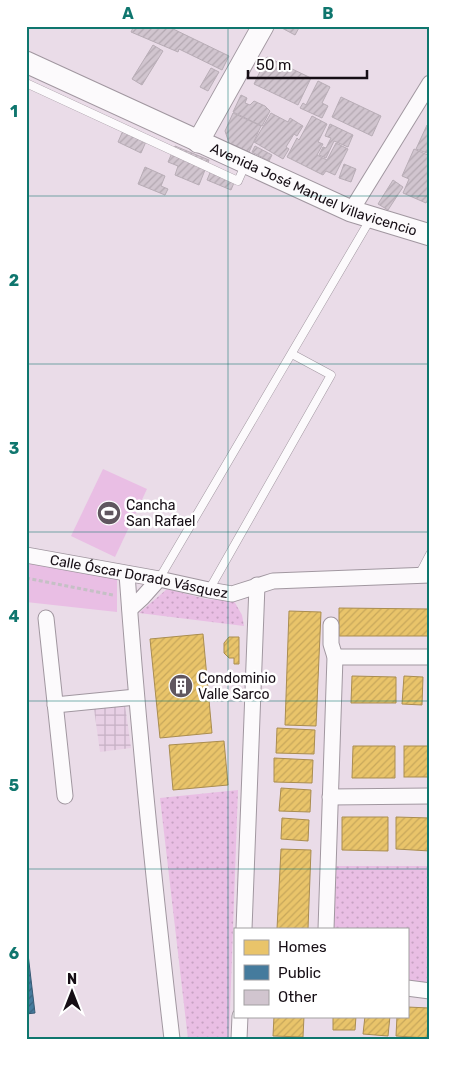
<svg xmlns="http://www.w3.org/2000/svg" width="456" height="1065" font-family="Rubik,sans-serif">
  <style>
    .industrial { fill: url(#industrial-grid) }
    .grass { fill: url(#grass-dots) }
    .park { fill: #e9bee4 }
    .homes { fill: url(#homes-hatch); stroke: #aa8d50 }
    .public { fill: url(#public-hatch); stroke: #375a74 }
    .building { fill: url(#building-hatch); stroke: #b8adb6 }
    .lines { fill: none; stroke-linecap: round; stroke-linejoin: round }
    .lane-casing { stroke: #a197a0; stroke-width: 9 }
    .street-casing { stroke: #a197a0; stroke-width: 17 }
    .secondary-casing { stroke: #a197a0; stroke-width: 23 }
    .path { stroke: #c5c0c5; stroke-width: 3; stroke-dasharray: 4 2.5; stroke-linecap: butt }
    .lane { stroke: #fcfafc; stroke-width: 8 }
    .street { stroke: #fcfafc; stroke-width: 15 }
    .secondary { stroke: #fcfafc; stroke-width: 21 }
    .grid { fill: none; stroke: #0f766e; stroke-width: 1; stroke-opacity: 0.55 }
    .labels { text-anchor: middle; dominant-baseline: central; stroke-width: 5; stroke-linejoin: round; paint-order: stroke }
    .street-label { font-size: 14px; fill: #160e15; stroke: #fff }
    .poi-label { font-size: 14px; fill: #160e15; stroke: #fff; text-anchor: start }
    .neatline { fill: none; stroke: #0f766e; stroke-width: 2 }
    .grid-label { font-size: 16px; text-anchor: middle; font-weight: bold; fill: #0f766e }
  </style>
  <defs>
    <pattern id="industrial-grid" width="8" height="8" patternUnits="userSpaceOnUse" patternTransform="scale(1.25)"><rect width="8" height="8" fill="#e8d0e5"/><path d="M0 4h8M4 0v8" fill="none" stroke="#c6b1c4"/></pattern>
    <pattern id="grass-dots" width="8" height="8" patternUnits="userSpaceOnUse" patternTransform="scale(1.25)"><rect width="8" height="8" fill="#e9bee4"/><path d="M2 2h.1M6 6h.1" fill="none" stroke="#c7a2c3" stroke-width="1.8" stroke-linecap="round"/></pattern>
    <pattern id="homes-hatch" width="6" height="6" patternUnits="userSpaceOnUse" patternTransform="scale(1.25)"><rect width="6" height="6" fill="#e9c46a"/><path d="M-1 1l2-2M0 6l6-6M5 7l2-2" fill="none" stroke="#c7a75b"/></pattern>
    <pattern id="public-hatch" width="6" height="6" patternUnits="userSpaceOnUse" patternTransform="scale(1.25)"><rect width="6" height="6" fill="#457b9d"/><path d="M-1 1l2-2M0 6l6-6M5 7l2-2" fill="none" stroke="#39637f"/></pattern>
    <pattern id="building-hatch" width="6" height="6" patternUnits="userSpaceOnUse" patternTransform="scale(1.25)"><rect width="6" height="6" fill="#d1c5cf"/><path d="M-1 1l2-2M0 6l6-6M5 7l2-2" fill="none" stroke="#b3a8b1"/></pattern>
  </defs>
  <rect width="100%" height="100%" fill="#eadce8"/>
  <path class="industrial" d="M125,705l6,43 -31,4 -6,-43z"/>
  <g class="grass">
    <path d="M167,589l39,10 28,2 8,14 2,11 -105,-13z"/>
    <path d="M238,790l-9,249h-41l-28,-241z"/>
    <path d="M336,866h94v118l-23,-3v-52h-74z"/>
  </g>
  <g class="park">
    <path d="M103,469l44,20 -32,68 -44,-21z"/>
    <path d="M26,562l91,16v34l-91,-10z"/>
  </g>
  <g class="homes">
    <path d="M339,608l91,1v27h-91z"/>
    <path d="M289,611l32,1 -5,114 -31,-1z"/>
    <path d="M203,634l9,99 -52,5 -10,-99z"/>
    <path d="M229,637h10v27h-5v-6h-5l-5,-5v-10z"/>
    <path d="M352,676l44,1v26h-45z"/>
    <path d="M404,676l19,1 -1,28 -20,-1z"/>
    <path d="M277,728l38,2 -1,24 -38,-1z"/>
    <path d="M224,741l4,44 -55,5 -4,-45z"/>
    <path d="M353,746h42v32h-43z"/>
    <rect x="404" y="746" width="26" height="31"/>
    <path d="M274,758l39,2 -1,23 -38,-1z"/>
    <path d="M281,788l30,2 -1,22 -31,-1z"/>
    <path d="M342,817h46v34l-46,-1z"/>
    <path d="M396,817l34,1v33l-34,-2z"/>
    <path d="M282,818l27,2 -1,21 -27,-2z"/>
    <path d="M281,849l30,1 -3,79h-31z"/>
    <path d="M407,1007l22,1 -2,30 -31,-2 1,-20h10z"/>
    <path d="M274,1016h30l-1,21 -30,-1z"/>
    <path d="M333,1016h23l-1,14h-22z"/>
    <path d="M365,1016h25l-2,20 -25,-2z"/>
  </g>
  <path class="public" d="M26,954h2l7,59 -9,1z"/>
  <g class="building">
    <path d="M134,26h33l62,30 -7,14 -43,-21 -1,3 -47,-20z"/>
    <path d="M278,26h22l-5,9z"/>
    <path d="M153,45l10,6 -21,34 -10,-6z"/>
    <path d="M267,57l44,21 -13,27 -44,-21z"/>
    <path d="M211,68l8,4 -11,19 -8,-4z"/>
    <path d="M318,81l12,6 -8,16 6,3 -6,12 -22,-10 3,-5 3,2z"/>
    <path d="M241,95l6,3 -2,5 5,2 4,-4 11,5 5,5 -8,15 -29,-14z"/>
    <path d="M341,97l40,19 -9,20 -40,-19z"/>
    <path d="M233,113l28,13 -12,26 -20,-9 -4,-12z"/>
    <path d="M271,113l17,9 2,-4 13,8 -6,10 -3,-2 -8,13 3,2 -6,10 -29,-17z"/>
    <path d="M312,116l15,8 -9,18 5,2 -6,11 10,5 9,-17 12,6 -13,26 -9,-4 -3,4 -36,-18 10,-19 2,2z"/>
    <path d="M330,124l23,11 -5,12 -14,-6 -8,17 -7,-3 4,-8 3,1 5,-10 -6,-2z"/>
    <path d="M427,125l3,1v21l-3,6 -11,-4z"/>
    <path d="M125,126l23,11 -7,16 -23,-11z"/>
    <path d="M175,146l34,14 -10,25 -24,-10 3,-9 -10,-4z"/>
    <path d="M255,146l17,9 -3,6 -17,-9z"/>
    <path d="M414,149l16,7v39l-4,8 -23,-10 6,-14 -7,-3z"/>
    <path d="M344,164l12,5 -5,13 -12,-4z"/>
    <path d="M145,167l20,9 -4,10 7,3 -3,6 -27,-11z"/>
    <path d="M212,168l24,10 -5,12 -24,-10z"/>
    <path d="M393,180l10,7 -15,23 -10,-6z"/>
  </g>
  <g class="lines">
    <g class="lane-casing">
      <g id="lane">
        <path d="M26,83l212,98 8,-18"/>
        <path d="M419,575l11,-21"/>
        <path d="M159,579l212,-361"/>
        <path d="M209,590l122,-215 -39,-21"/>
      </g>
    </g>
    <g class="street-casing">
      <g id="street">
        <path d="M351,211l79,-128"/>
        <path id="s1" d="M26,555l133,24 50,11 23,4 41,-13 157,-6"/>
        <path d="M127,574c11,155 27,310 45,465"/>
        <path d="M130,609l12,-11 17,-19"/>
        <path d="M46,618l19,178"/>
        <path d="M335,657h95"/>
        <path d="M55,705l81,-8"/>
        <path d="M330,797l100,-1"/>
        <path d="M244,929l13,-344"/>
        <path d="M326,929l9,-272 -4,-13v-19"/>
        <path d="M407,988l23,3"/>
        <path d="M239,1039l1,-23"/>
      </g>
    </g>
    <g class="secondary-casing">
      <g id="secondary">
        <path id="s2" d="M26,62l325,149 79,24"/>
        <path d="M198,142l65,-116"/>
      </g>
    </g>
    <path class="path" d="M26,578l87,17"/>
    <use href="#lane" class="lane"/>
    <use href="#street" class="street"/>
    <use href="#secondary" class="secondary"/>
  </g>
  <path class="grid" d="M228,26v1013M26,196h404M26,364h404M26,532h404M26,701h404M26,869h404"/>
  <defs>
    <g id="stadium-disc" transform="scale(1.25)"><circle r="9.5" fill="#60565f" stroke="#fff"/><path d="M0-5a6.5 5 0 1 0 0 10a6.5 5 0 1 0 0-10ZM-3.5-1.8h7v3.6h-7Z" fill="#fff"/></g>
    <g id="building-disc" transform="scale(1.25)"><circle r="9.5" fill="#60565f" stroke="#fff"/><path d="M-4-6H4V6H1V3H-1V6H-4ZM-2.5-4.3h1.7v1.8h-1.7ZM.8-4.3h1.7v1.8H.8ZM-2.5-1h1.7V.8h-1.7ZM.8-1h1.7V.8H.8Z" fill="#fff"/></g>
  </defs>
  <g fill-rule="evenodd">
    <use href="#stadium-disc" x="109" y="513"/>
    <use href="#building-disc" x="181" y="686"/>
  </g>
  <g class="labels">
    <g class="street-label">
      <text stroke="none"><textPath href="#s2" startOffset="315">Avenida José Manuel Villavicencio</textPath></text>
      <text stroke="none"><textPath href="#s1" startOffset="115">Calle Óscar Dorado Vásquez</textPath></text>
    </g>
    <g class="poi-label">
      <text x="126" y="505">Cancha<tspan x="126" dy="16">San Rafael</tspan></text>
      <text x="198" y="678">Condominio<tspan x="198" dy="16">Valle Sarco</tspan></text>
    </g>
  </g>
  <rect width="456" height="1065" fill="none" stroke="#ffffff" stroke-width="55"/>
  <rect x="234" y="928" width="175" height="90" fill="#ffffff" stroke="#a29fa1"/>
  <rect x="244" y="940" width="25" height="15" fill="#e9c46a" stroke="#a29fa1"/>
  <text x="278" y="952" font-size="15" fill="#160e15">Homes</text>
  <rect x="244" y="965" width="25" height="15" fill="#457b9d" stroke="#a29fa1"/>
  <text x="278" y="978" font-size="15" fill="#160e15">Public</text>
  <rect x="244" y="990" width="25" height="15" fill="#d1c5cf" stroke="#a29fa1"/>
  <text x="278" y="1002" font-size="15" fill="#160e15">Other</text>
  <g transform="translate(72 992)" stroke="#ffffff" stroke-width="4" paint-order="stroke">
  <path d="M0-4L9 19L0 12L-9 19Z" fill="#160e15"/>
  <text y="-8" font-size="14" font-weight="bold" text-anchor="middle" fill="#160e15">N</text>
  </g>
  <path d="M248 70v8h119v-8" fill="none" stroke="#160e15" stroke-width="2.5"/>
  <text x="256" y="70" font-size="15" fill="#160e15" stroke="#ffffff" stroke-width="4" paint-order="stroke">50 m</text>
  <rect x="28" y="28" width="400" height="1010" class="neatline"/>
  <g class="grid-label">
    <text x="128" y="19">A</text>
    <text x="328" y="19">B</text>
    <text x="14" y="117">1</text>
    <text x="14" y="286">2</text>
    <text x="14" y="454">3</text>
    <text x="14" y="622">4</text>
    <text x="14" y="791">5</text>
    <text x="14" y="959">6</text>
  </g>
</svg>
